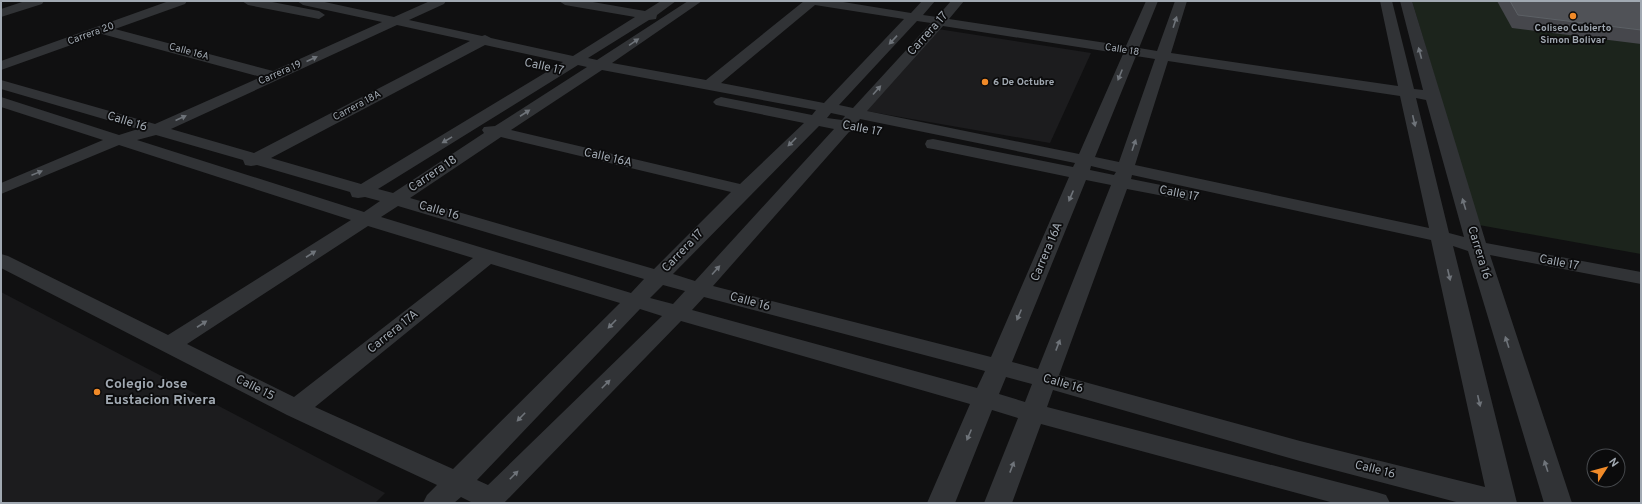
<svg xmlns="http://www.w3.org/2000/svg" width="1642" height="504" font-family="Overpass,sans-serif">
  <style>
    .built { fill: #1c1c1e }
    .green { fill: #1c241c }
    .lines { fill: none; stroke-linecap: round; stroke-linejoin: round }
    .minor { fill: #313336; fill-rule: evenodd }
    .wall { fill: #46474c }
    .building { fill: #505257; stroke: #5c6065 }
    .oneway { fill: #6f747a }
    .poi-dot { fill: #f18a28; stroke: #0b0b0c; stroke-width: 1.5 }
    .labels { text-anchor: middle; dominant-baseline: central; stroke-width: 3.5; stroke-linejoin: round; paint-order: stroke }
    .far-poi-label { font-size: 10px; font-weight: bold; fill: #a1a9b2; stroke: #0b0b0c }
    .far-street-label { font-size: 10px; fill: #a1a9b2; stroke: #0b0b0c }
    .street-label { font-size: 12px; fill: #a1a9b2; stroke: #0b0b0c }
    .near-poi-label { font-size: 14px; font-weight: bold; fill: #a1a9b2; stroke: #0b0b0c; text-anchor: start }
  </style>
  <rect width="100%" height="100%" fill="#101011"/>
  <g class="built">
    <path d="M938,29l153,24 -41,90 -184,-32z"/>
    <path d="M1,292l384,201 -10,10h-374z"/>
  </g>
  <path class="green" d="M1412,1h229v253l-162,-29z"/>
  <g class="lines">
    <g class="minor">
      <path d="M25,1h19l-2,3 -41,13v-8z"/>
      <path d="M169,1h18l-2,3 -70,25 158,42 109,-49 -79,-17 -6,-4h23l74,16 36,-16h16l-2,3 -35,16 73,16 3,-1 6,3 82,18 62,-39 -70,-12 -6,-4h28l58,10 16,-10h15l-19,14 -1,4 -7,1 -61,38 9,2 91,-59h14l-90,62 94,17 98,-79h33l74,12 11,-12h13l-12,14 14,2 14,-16h13l-15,18 177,27 20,-45h12l-19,47 18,3 18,-50h12l-16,52 227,33 -18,-85h12l22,88 9,1 -23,-89h12l74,242 155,29v12l-151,-29 82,248h-28l-76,-252 -15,-5 64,257h-57l-160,-42 -247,-71 -6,17 329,85 10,3 4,8h-56l-293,-79 -29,79h-28l34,-85 -26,-8 -37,93h-28l43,-99 -289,-83 -177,182h-31l-12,-6 -7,6h-31l4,-8 10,-10 -150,-70 -286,-147v-14l7,2 160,79 183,-115 -232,-75 -118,49v-11l102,-43 -102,-33v-10l118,38 19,-6 -137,-40v-9l154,44 106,-47 -159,-43 -101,36v-9zM815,5l89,14 -80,84 -103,-20zM917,21l14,2 -78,85 -14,-3zM397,25l73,16 -216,112 -83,-24zM943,26l180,28 -44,100 -212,-43zM485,45l78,17 -202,122 -90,-26zM1136,56l19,3 -36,103 -24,-5zM1168,61l232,35 29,132 -294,-63zM578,65l9,2 -92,59 -11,1 -2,3 2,3 -91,60 -15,-4zM602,70l214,40 -4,5 -91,-18 -5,2 -3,3 3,3 88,18 -64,61 -229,-54zM1416,98l10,2 38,137 -15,-4zM831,113l14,3 -3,4 -15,-2zM860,119l215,44 -2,4 -140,-28 -6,1 -2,4 2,4 6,1 136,28 -78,180 -278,-71 136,-154 8,-2 2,-3 -2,-3zM819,126l15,3 -139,152 -22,-7zM156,135l87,25 2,5 6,1 6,-1 93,27 2,5 6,1 7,-1 15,4 -16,11 -227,-72zM501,137l230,55 -77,77 -244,-71zM1091,166l25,6 -2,3 -24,-5zM1132,175l299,65 54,247 -185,-46 -241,-66 68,-186 63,12 6,-1 3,-4 -3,-4 -65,-13zM1086,180l25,5 -73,184 -26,-7zM398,206l246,73 -13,14 -250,-76zM368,226l105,32 -179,139 -107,-53zM491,264l129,39 -167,166 -138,-62zM663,285l22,6 -12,13 -23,-6zM704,297l281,74 -8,17 -285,-78zM640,309l22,7 -174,169 -11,-5zM1006,377l26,7 -7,18 -26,-8z"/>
      <path d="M242,1h25l52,10 6,4 -6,4 -71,-14z"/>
    </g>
  </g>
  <path class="wall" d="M1497,1h144v43l-129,-16z"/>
  <path class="building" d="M1510,1h131v29l-123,-15z"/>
  <defs><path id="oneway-solid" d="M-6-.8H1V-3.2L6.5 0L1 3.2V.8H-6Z"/></defs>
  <g class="oneway">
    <use href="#oneway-solid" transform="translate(1175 22) rotate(-72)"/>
    <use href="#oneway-solid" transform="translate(893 40) rotate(133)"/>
    <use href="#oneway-solid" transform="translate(634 42) rotate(-34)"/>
    <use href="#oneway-solid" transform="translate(1420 53) rotate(-105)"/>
    <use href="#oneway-solid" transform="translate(312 59) rotate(-24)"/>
    <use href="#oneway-solid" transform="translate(1120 75) rotate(112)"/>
    <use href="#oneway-solid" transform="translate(877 90) rotate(-48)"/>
    <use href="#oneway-solid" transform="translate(525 113) rotate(-33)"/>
    <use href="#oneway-solid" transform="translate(181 118) rotate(-24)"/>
    <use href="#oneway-solid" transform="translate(1414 121) rotate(77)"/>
    <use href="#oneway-solid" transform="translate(447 140) rotate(149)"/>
    <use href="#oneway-solid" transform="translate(792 142) rotate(135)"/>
    <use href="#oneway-solid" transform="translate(1134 145) rotate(-71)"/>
    <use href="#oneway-solid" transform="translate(37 173) rotate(-22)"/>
    <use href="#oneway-solid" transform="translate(1071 196) rotate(113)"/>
    <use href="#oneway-solid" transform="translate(1464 204) rotate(-107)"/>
    <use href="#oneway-solid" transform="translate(311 254) rotate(-33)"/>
    <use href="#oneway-solid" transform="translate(716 270) rotate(-48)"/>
    <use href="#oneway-solid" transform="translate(1449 275) rotate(77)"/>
    <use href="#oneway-solid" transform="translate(1019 315) rotate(113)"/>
    <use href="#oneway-solid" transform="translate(202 324) rotate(-33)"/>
    <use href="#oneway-solid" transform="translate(612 324) rotate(134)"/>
    <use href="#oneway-solid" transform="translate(1507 342) rotate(-108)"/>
    <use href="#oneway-solid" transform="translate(1058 345) rotate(-69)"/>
    <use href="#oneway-solid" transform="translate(606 384) rotate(-45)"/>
    <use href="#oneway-solid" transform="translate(1479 401) rotate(77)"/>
    <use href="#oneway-solid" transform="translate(521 417) rotate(134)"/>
    <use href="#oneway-solid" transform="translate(969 435) rotate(113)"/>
    <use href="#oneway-solid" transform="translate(1546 466) rotate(-108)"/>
    <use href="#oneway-solid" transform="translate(1012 467) rotate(-69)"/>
    <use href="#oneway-solid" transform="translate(514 475) rotate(-45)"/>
  </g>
  <g class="poi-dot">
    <circle cx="1573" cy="16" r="4"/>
    <circle cx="985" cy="82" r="4"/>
    <circle cx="97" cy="392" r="4"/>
  </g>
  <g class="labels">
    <g class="far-poi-label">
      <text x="1573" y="28">Coliseo Cubierto<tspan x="1573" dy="12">Simon Bolivar</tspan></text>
      <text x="993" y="82" text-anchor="start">6 De Octubre</text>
    </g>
    <g class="far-street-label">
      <text transform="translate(91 34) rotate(-20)">Carrera 20</text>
      <text transform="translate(1122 50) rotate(9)">Calle 18</text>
      <text transform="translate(189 52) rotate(15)">Calle 16A</text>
      <text transform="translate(280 73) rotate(-24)">Carrera 19</text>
      <text transform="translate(357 106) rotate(-28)">Carrera 18A</text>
    </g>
    <g class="street-label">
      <text transform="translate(928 34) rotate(-48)">Carrera 17</text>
      <text transform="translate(544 67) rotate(13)">Calle 17</text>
      <text transform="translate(127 122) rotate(17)">Calle 16</text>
      <text transform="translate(862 129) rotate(11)">Calle 17</text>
      <text transform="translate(608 158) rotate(13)">Calle 16A</text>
      <text transform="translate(433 174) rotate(-34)">Carrera 18</text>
      <text transform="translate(1179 194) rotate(11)">Calle 17</text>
      <text transform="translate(439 211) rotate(16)">Calle 16</text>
      <text transform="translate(683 251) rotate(-46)">Carrera 17</text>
      <text transform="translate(1047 252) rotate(-67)">Carrera 16A</text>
      <text transform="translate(1479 253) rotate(73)">Carrera 16</text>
      <text transform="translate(1559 263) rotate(11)">Calle 17</text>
      <text transform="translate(750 302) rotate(15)">Calle 16</text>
      <text transform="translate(393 332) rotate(-39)">Carrera 17A</text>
      <text transform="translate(1063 384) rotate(16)">Calle 16</text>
      <text transform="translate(255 388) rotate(27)">Calle 15</text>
      <text transform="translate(1375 470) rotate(14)">Calle 16</text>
    </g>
    <g class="near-poi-label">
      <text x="105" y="384">Colegio Jose<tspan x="105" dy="16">Eustacion Rivera</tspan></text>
    </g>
  </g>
  <rect width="1642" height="504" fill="none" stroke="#a1a9b2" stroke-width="4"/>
  <g transform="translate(1606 468) rotate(54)"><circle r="19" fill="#0b0b0c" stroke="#474a4e"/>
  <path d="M0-3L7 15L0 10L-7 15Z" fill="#f18a28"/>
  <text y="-6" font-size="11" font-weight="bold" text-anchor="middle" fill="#a1a9b2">N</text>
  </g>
</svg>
